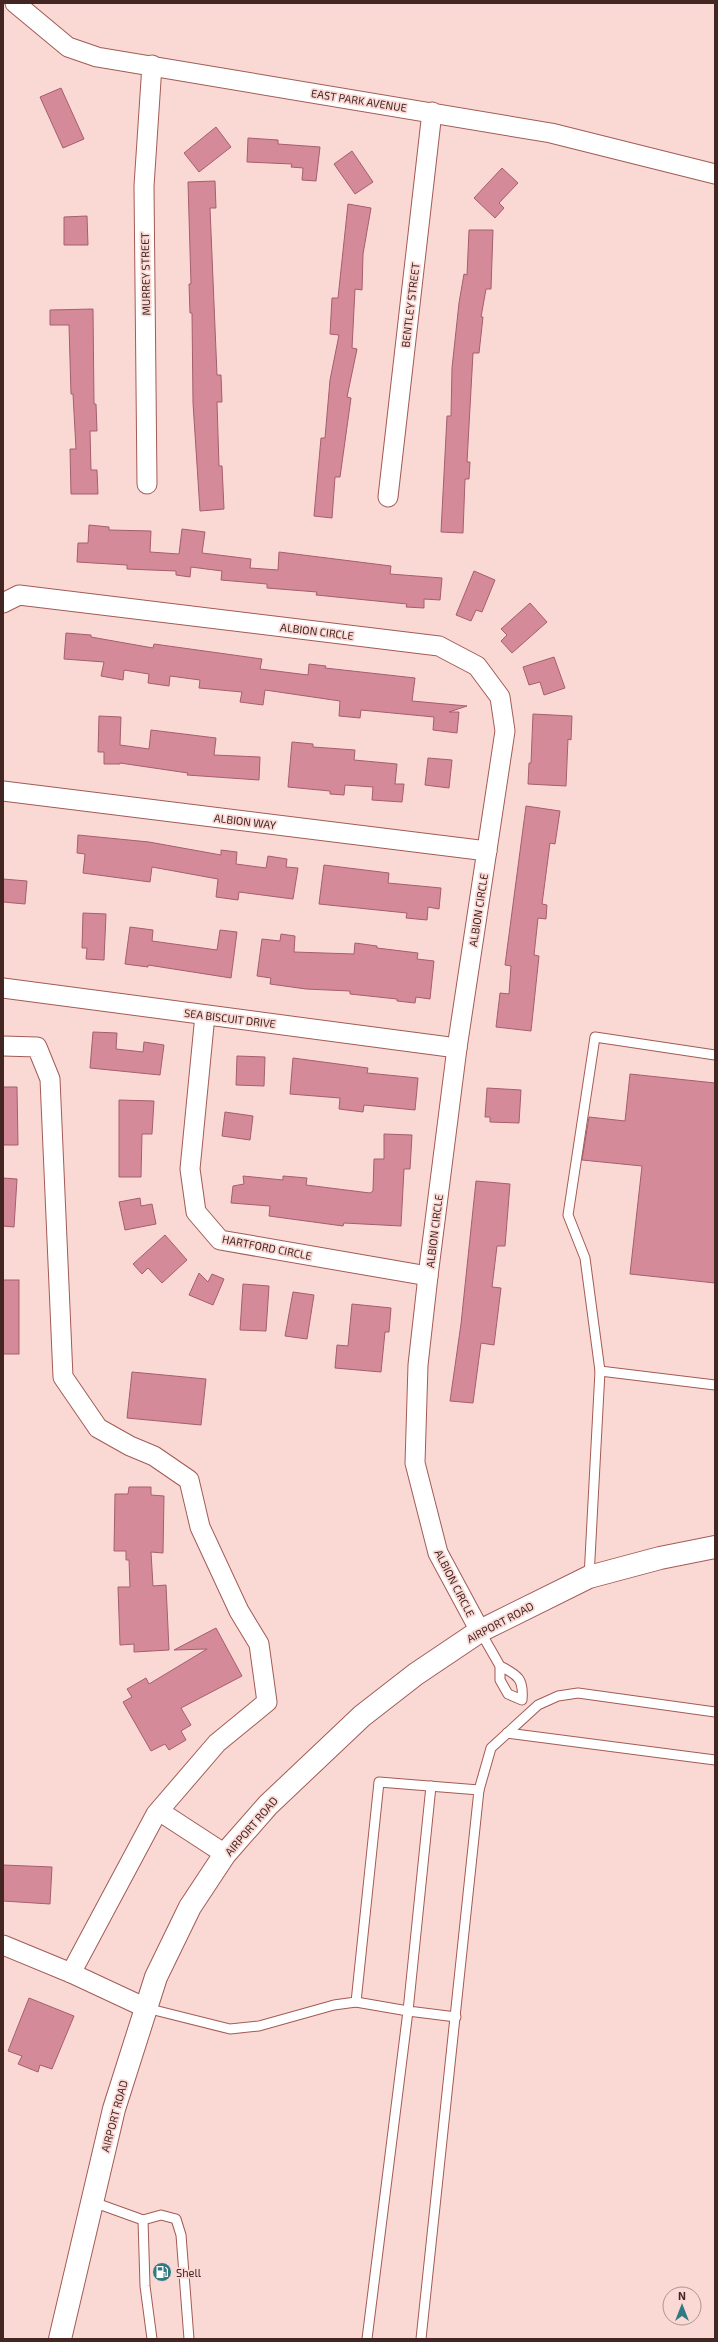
<svg xmlns="http://www.w3.org/2000/svg" width="718" height="2342" font-family="'Exo 2',sans-serif">
  <style>
    .building { fill: #d58a99; stroke: #a55e6e }
    .lines { fill: none; stroke-linecap: round; stroke-linejoin: round }
    .service-casing { stroke: #a25b55; stroke-width: 11 }
    .minor-casing { stroke: #a25b55; stroke-width: 21 }
    .trunk-casing { stroke: #a25b55; stroke-width: 24 }
    .service { stroke: #fff; stroke-width: 9 }
    .minor { stroke: #fff; stroke-width: 19 }
    .trunk { stroke: #fff; stroke-width: 22 }
    .labels { text-anchor: middle; dominant-baseline: central; stroke-width: 3.5; stroke-linejoin: round; paint-order: stroke }
    .street-label { font-size: 11px; fill: #432522; stroke: #fad9d5 }
    .poi-label { font-size: 11px; fill: #432522; stroke: #fad9d5; text-anchor: start }
  </style>
  <rect width="100%" height="100%" fill="#fad9d5"/>
  <g class="building">
    <path d="M61,88l23,51 -21,9 -23,-51z"/>
    <path d="M216,127l15,20 -32,25 -15,-19z"/>
    <path d="M248,138l30,2v4l42,3 -4,34 -14,-1 1,-12 -12,-1 1,-3 -45,-2z"/>
    <path d="M352,151l21,31 -18,12 -21,-30z"/>
    <path d="M502,168l16,15 -19,20 5,5 -9,10 -21,-20z"/>
    <path d="M215,181l1,27h-6l7,167h4l1,27h-5l2,64h3l2,43 -24,2 -7,-108 -1,-90h-2l-1,-29h2l-3,-102z"/>
    <path d="M348,204l23,4 -8,46 -1,36 -7,-1 -3,59 5,1 -10,48 4,1 -11,79h-5l-3,41 -18,-2 7,-78h4l5,-58 9,-45 -9,-1 2,-36h6z"/>
    <path d="M87,216l1,29h-24v-28z"/>
    <path d="M469,230h24l-2,59h-5l-5,28h2l-4,36h-6l-6,109h3l-1,17h-4l-2,54 -22,-1 6,-116h4l1,-48 7,-65 5,-29 3,1z"/>
    <path d="M93,309l1,95h2l1,27h-7l1,39h6l1,24h-27l-1,-45h6l-3,-55h-2l-2,-69h-19v-15z"/>
    <path d="M89,525l20,2v3l42,1 -1,21 29,2 3,-25 23,3 -3,21 49,6 -1,9 28,2 1,-18 112,14 -1,8 52,4 -2,22 -16,-1v9l-18,-1 1,-3 -91,-9 1,-3 -50,-4v-4l-46,-4 1,-9 -31,-4 -1,10 -14,-2v-4l-49,-2v-4l-50,-3 1,-19h10z"/>
    <path d="M474,571l21,9 -13,32 -6,-2 -5,11 -15,-6z"/>
    <path d="M530,603l17,19 -35,31 -11,-12 6,-6 -6,-6z"/>
    <path d="M66,633l25,2v2l62,11 1,-4 108,15 -2,10 48,6 1,-11 17,2 -1,2 90,10 -3,23 55,5 -18,6h10l-2,21 -24,-3 1,-13 -73,-7 -1,8 -21,-2 1,-15 -75,-11 -2,15 -23,-3 2,-10 -43,-4 1,-8 -30,-4 -1,10 -21,-3 1,-9 -25,-4 -1,10 -22,-4 3,-14 -40,-3z"/>
    <path d="M554,657l11,31 -21,7 -4,-13 -11,3 -6,-18z"/>
    <path d="M533,714l39,2 -1,24 -3,-1 -2,47 -38,-2 1,-21h2z"/>
    <path d="M99,716l22,1 -1,28 29,4 2,-19 65,8 -2,17 46,2 -1,23 -72,-5 1,-2 -68,-10v1h-16v-12h-6z"/>
    <path d="M292,742l21,2v3l42,3 -1,10 43,4 -2,20h9l-2,18 -30,-2 1,-13 -28,-2 -1,10 -14,-1v-3l-42,-4z"/>
    <path d="M428,758l24,2 -3,28 -24,-3z"/>
    <path d="M526,806l34,5 -5,33 -5,-1 -8,61 5,1 -1,14 -8,-1 -4,37 5,1 -8,75 -35,-4 4,-34 9,1 2,-28 -6,-1z"/>
    <path d="M78,835l71,7 72,13v-5l16,2 -1,12 30,4 2,-12 19,3 -1,8 12,1 -5,31 -54,-7 -1,8 -22,-3 2,-18 -66,-12 -2,15 -67,-9 2,-19 -8,-1z"/>
    <path d="M324,865l65,8 -1,10 53,5 -2,21 -11,-2 -1,13 -21,-2 1,-5 -88,-9z"/>
    <path d="M3,879l24,2 -2,23 -22,-2z"/>
    <path d="M83,913l23,1 -2,46 -18,-1 1,-11h-5z"/>
    <path d="M130,927l23,3 -1,11 65,9 3,-20 17,2 -6,46 -83,-13v2l-23,-3z"/>
    <path d="M281,934l14,2 -1,16 60,2 1,-11 22,3v2l41,5 -1,6 17,2 -4,38 -14,-2 -1,6 -18,-2v-2l-47,-5v-3l-44,-2 -36,-5 1,-6 -14,-2 5,-37 18,2z"/>
    <path d="M93,1032l24,1 -1,16 27,3 1,-10 20,3 -4,30 -70,-7z"/>
    <path d="M237,1056l28,1 -1,29 -28,-1z"/>
    <path d="M293,1058l75,10 -1,5 51,5 -3,32 -51,-5 -1,7 -24,-3 1,-11 -50,-4z"/>
    <path d="M630,1074l85,9v200l-85,-9 12,-108 -60,-6 7,-43 36,4z"/>
    <path d="M3,1087h14l1,58h-15z"/>
    <path d="M487,1088l34,2 -2,33 -29,-1v-5h-5z"/>
    <path d="M119,1100l35,1 -2,33h-10l-1,43h-22z"/>
    <path d="M225,1112l28,4 -3,24 -28,-4z"/>
    <path d="M384,1134l28,1 -2,34h-6l-3,57 -57,-3 -1,3 -74,-10 1,-10 -39,-3 2,-17 11,-2 -1,-8 40,4v-4l24,2 -1,7 64,8 3,-2 1,-32h10z"/>
    <path d="M3,1178l14,1 -3,48 -11,-1z"/>
    <path d="M476,1181l34,3 -5,62h-8l-5,41 9,1 -7,57 -13,-2 -8,60 -23,-2 11,-77z"/>
    <path d="M140,1198l1,8 11,-2 4,20 -31,6 -6,-28z"/>
    <path d="M165,1235l22,25 -25,23 -14,-15 -6,6 -9,-10z"/>
    <path d="M199,1273l9,9 4,-8 12,5 -11,26 -24,-10z"/>
    <rect x="3" y="1280" width="16" height="74"/>
    <path d="M243,1284l26,2 -3,45 -26,-1z"/>
    <path d="M293,1292l21,3 -7,44 -22,-3z"/>
    <path d="M352,1304l39,4 -2,24h-4l-4,40 -46,-4 2,-23 11,1z"/>
    <path d="M132,1372l74,7 -5,46 -74,-7z"/>
    <path d="M129,1487h22v8l13,1 -1,57 -12,-1 2,34 13,-1 3,65 -35,2v-8l-14,1 -2,-58h12l-1,-27h-3v-9h-12l1,-57h13z"/>
    <path d="M216,1628l26,48 -61,32 10,17 -10,6 5,9 -17,10 -4,-6 -14,7 -28,-49 9,-5 -5,-8 19,-11 3,6 58,-35 -33,1z"/>
    <path d="M3,1865l49,2 -2,37 -47,-3z"/>
    <path d="M29,1998l45,18 -22,53 -12,-4 -2,7 -20,-8 4,-8 -14,-5z"/>
  </g>
  <g class="lines">
    <g class="service-casing">
      <g id="service">
        <path d="M600,1371l115,14"/>
        <path d="M589,1577l11,-206 -15,-113 -17,-43 27,-178 120,18"/>
        <path d="M480,1631l20,35v14l8,14 14,6c2,-21 -4,-25 -22,-34"/>
        <path d="M507,1733l208,27"/>
        <path d="M431,1786l-23,225 48,6"/>
        <path d="M479,1790l12,-42 47,-43 20,-9 20,-3 137,19"/>
        <path d="M356,2002l52,9 -41,328"/>
        <path d="M146,2008l84,21 29,-3 75,-21 22,-3 23,-220 100,8 -58,549"/>
        <path d="M93,2202l50,18 2,66 7,53"/>
        <path d="M143,2220l18,-5 15,4 5,16 8,104"/>
      </g>
    </g>
    <g class="minor-casing">
      <g id="minor">
        <path d="M15,3l53,44 29,10 454,76 164,41"/>
        <path d="M147,484l-3,-298 8,-121"/>
        <path d="M388,497l44,-385"/>
        <path d="M3,603l16,-8 420,51 38,20 23,31 5,34 -48,317 -29,228 -10,89 -3,98 23,90 42,78"/>
        <path d="M3,791l484,60"/>
        <path d="M3,988l454,60"/>
        <path d="M205,1015l-15,154 6,43 24,28 208,36"/>
        <path d="M3,1046l34,1 13,32 13,298 35,51 32,18 24,10 35,24 11,47 39,84 20,33 8,58 -50,41 -61,71 -85,159"/>
        <path d="M159,1811l66,43"/>
        <path d="M3,1945l68,28 75,35"/>
      </g>
    </g>
    <g class="trunk-casing">
      <path id="trunk" d="M60,2339l54,-230 42,-132 34,-70 35,-53 43,-49 94,-89 54,-42 64,-43 109,-54 71,-19 55,-11"/>
    </g>
    <use href="#service" class="service"/>
    <use href="#minor" class="minor"/>
    <use href="#trunk" class="trunk"/>
  </g>
  <defs>
    <g id="fuel-disc" transform="scale(1)"><circle r="9.5" fill="#327a83" stroke="#fad9d5"/><path d="M-5.5-6h7V0h2V4h1.3V-2.5L3-4.5l.8-.8L6-3V5H2.5V1h-1V6h-7ZM-4.2-4.7v3.2H.2V-4.7Z" fill="#fff"/></g>
  </defs>
  <g fill-rule="evenodd">
    <use href="#fuel-disc" x="162" y="2272"/>
  </g>
  <g class="labels">
    <g class="street-label">
      <text transform="translate(359 100) rotate(9)">EAST PARK AVENUE</text>
      <text transform="translate(145 274) rotate(-91)">MURREY STREET</text>
      <text transform="translate(410 305) rotate(-83)">BENTLEY STREET</text>
      <text transform="translate(317 631) rotate(7)">ALBION CIRCLE</text>
      <text transform="translate(245 821) rotate(7)">ALBION WAY</text>
      <text transform="translate(478 910) rotate(-81)">ALBION CIRCLE</text>
      <text transform="translate(230 1018) rotate(7)">SEA BISCUIT DRIVE</text>
      <text transform="translate(434 1231) rotate(-83)">ALBION CIRCLE</text>
      <text transform="translate(267 1247) rotate(11)">HARTFORD CIRCLE</text>
      <text transform="translate(455 1583) rotate(63)">ALBION CIRCLE</text>
      <text transform="translate(500 1622) rotate(-28)">AIRPORT ROAD</text>
      <text transform="translate(251 1826) rotate(-49)">AIRPORT ROAD</text>
      <text transform="translate(114 2116) rotate(-75)">AIRPORT ROAD</text>
    </g>
    <g class="poi-label">
      <text x="176" y="2272">Shell</text>
    </g>
  </g>
  <rect width="718" height="2342" fill="none" stroke="#432522" stroke-width="8"/>
  <g transform="translate(682 2306)"><circle r="19" fill="#fad9d5" stroke="#b1918d"/>
  <path d="M0-3L7 15L0 10L-7 15Z" fill="#327a83"/>
  <text y="-6" font-size="11" font-weight="bold" text-anchor="middle" fill="#432522">N</text>
  </g>
</svg>
